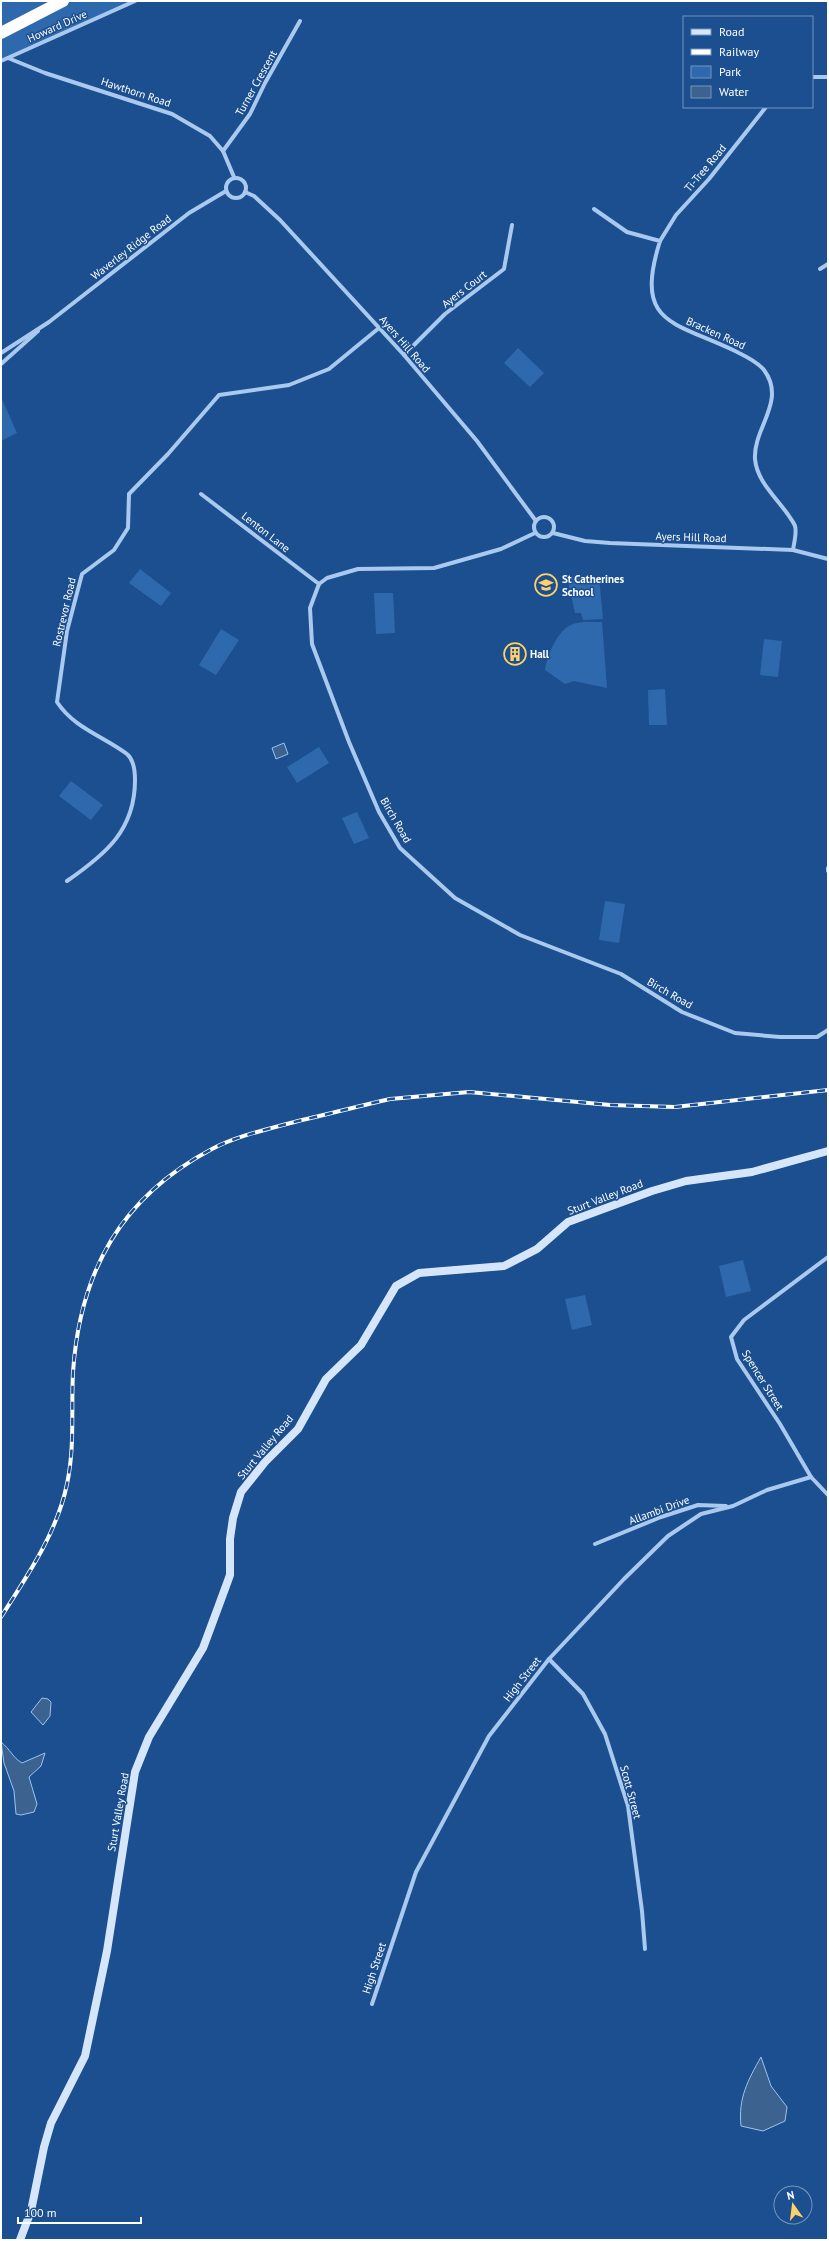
<svg xmlns="http://www.w3.org/2000/svg" width="829" height="2241" font-family="'PT Sans',sans-serif">
  <style>
    .green { fill: #2e69ad }
    .water { fill: #3c6290; stroke: #9cc4f0 }
    .lines { fill: none; stroke-linecap: round; stroke-linejoin: round }
    .street { stroke: #a9c9ee; stroke-width: 4 }
    .secondary { stroke: #d6e6fa; stroke-width: 8 }
    .highway { stroke: #fff; stroke-width: 12 }
    .rail-casing { stroke: #fff; stroke-width: 4 }
    .rail { stroke: #1b4f8f; stroke-width: 2.5; stroke-dasharray: 8; stroke-linecap: butt }
    .labels { text-anchor: middle; dominant-baseline: central; stroke-width: 3; stroke-linejoin: round; paint-order: stroke }
    .street-label { font-size: 11px; fill: #fff; stroke: #1b4f8f }
    .poi-label { font-size: 11px; font-weight: bold; fill: #fff; stroke: #1b4f8f; text-anchor: start }
  </style>
  <rect width="100%" height="100%" fill="#1b4f8f"/>
  <g class="green">
    <path d="M1,1h134l-134,60z"/>
    <path d="M518,348l26,25 -14,14 -26,-24z"/>
    <path d="M1,397l16,36 -16,8z"/>
    <path d="M140,569l31,24 -10,13 -32,-23z"/>
    <path d="M599,576l4,43 -20,1 -2,-7h-6l-8,-36z"/>
    <path d="M374,593h19l2,40 -19,1z"/>
    <path d="M602,622l5,66 -33,-7 -9,3 -20,-14c3,-16 13,-44 32,-47 8,-2 17,-1 25,-1z"/>
    <path d="M221,629l18,11 -23,35 -17,-10z"/>
    <path d="M764,639l18,2 -4,36 -18,-2z"/>
    <path d="M665,689l2,36h-18l-1,-35z"/>
    <path d="M319,747l10,16 -32,20 -10,-16z"/>
    <path d="M71,781l32,24 -12,15 -32,-24z"/>
    <path d="M357,812l12,26 -15,6 -12,-26z"/>
    <path d="M605,901l20,3 -6,39 -20,-3z"/>
    <path d="M743,1260l8,31 -25,6 -7,-31z"/>
    <path d="M585,1295l7,30 -20,5 -7,-31z"/>
  </g>
  <g class="water">
    <path d="M284,743l4,11 -12,5 -4,-11z"/>
    <path d="M42,1698l6,1 3,3 -1,14 -7,9 -12,-13z"/>
    <path d="M1,1742c9,7 12,16 21,21l23,-10 -4,13 -12,11 8,27 -3,8 -13,3 -5,-1 -2,-23 -10,-28z"/>
    <path d="M761,2057l10,29 16,21 -2,14 -22,10 -22,-5c-3,-28 7,-46 20,-69z"/>
  </g>
  <g class="lines">
    <g class="street">
      <path d="M8,58l37,15 127,41 38,22 13,15 11,26"/>
      <path d="M1,61l134,-60"/>
      <path d="M812,77h16"/>
      <path d="M223,151l27,-37 15,-31 35,-62"/>
      <circle cx="236" cy="188" r="10"/>
      <path d="M245,192l9,4 26,24 124,135 73,86 59,80"/>
      <path d="M594,209l33,23 33,9c-26,83 12,80 73,109 10,5 24,11 31,20 23,31 -11,58 -9,89 2,23 22,39 34,57 2,3 5,7 6,10 2,7 -1,17 -2,24"/>
      <path d="M660,241l16,-26 33,-36 57,-72"/>
      <path d="M820,269l8,-5"/>
      <path d="M1,353l48,-31 140,-109 37,-22"/>
      <path d="M404,355l41,-41 59,-45 8,-44"/>
      <path d="M1,364l37,-33"/>
      <path d="M201,494l118,90"/>
      <circle cx="544" cy="527" r="10"/>
      <path d="M535,533l-34,16 -67,19 -76,1 -31,9 -8,6 -9,24 2,36 37,98 30,70 21,36 55,50 65,37 101,39 61,38 53,21 45,4h37l11,-7"/>
      <path d="M553,533l32,8 25,2 183,7 35,9"/>
      <path d="M828,868v3"/>
      <path d="M67,881c39,-27 68,-51 68,-101 0,-9 -1,-20 -8,-26 -24,-18 -53,-26 -70,-52l10,-71 15,-57 32,-24 14,-22 1,-34 39,-40 51,-59 70,-10 40,-16 50,-41"/>
      <path d="M828,1257l-84,63 -13,17 6,22 43,65 31,53 17,18"/>
      <path d="M595,1544l66,-27 37,-12 28,1"/>
      <path d="M549,1659l34,35 22,40 23,72 14,105 3,38"/>
      <path d="M372,2004l44,-132 73,-136 60,-77 75,-80 44,-43 33,-22 32,-8 34,-16 44,-13"/>
    </g>
    <path class="secondary" d="M20,2240l11,-29 13,-64 7,-24 34,-67 22,-105 28,-179 14,-35 54,-89 16,-43 11,-30v-36l3,-21 8,-26 24,-30 33,-33 28,-50 35,-34 35,-59 23,-13 85,-7 33,-17 31,-27 84,-31 34,-10 66,-9 76,-21"/>
    <path class="highway" d="M1,33l62,-32"/>
    <g class="rail-casing">
      <path id="rail" d="M1,1617c26,-41 56,-84 66,-133 8,-37 4,-74 6,-112 7,-101 48,-175 139,-223 27,-14 57,-20 86,-28 31,-7 61,-15 92,-22l79,-7 141,13 65,2 153,-17"/>
    </g>
    <use href="#rail" class="rail"/>
  </g>
  <defs>
    <g id="school-ring" transform="scale(1.15)"><circle r="9.5" fill="#1b4f8f" stroke="#ffd166" stroke-width="1.5"/><path d="M0-5L7-2L0 1L-7-2ZM-4 1L0 2.5L4 1V4Q0 6-4 4Z" fill="#ffd166"/></g>
    <g id="building-ring" transform="scale(1.15)"><circle r="9.5" fill="#1b4f8f" stroke="#ffd166" stroke-width="1.5"/><path d="M-4-6H4V6H1V3H-1V6H-4ZM-2.5-4.3h1.7v1.8h-1.7ZM.8-4.3h1.7v1.8H.8ZM-2.5-1h1.7V.8h-1.7ZM.8-1h1.7V.8H.8Z" fill="#ffd166"/></g>
  </defs>
  <g fill-rule="evenodd">
    <use href="#school-ring" x="546" y="585"/>
    <use href="#building-ring" x="515" y="654"/>
  </g>
  <g class="labels">
    <g class="street-label">
      <text transform="translate(57 26) rotate(-24)">Howard Drive</text>
      <text transform="translate(256 83) rotate(-61)">Turner Crescent</text>
      <text transform="translate(136 92) rotate(18)">Hawthorn Road</text>
      <text transform="translate(705 168) rotate(-50)">Ti-Tree Road</text>
      <text transform="translate(131 247) rotate(-38)">Waverley Ridge Road</text>
      <text transform="translate(464 289) rotate(-38)">Ayers Court</text>
      <text transform="translate(716 333) rotate(24)">Bracken Road</text>
      <text transform="translate(405 344) rotate(49)">Ayers Hill Road</text>
      <text transform="translate(266 532) rotate(38)">Lenton Lane</text>
      <text transform="translate(691 537) rotate(2)">Ayers Hill Road</text>
      <text transform="translate(64 612) rotate(-77)">Rostrevor Road</text>
      <text transform="translate(396 820) rotate(60)">Birch Road</text>
      <text transform="translate(670 993) rotate(30)">Birch Road</text>
      <text transform="translate(605 1197) rotate(-21)">Sturt Valley Road</text>
      <text transform="translate(763 1380) rotate(58)">Spencer Street</text>
      <text transform="translate(265 1447) rotate(-50)">Sturt Valley Road</text>
      <text transform="translate(659 1510) rotate(-20)">Allambi Drive</text>
      <text transform="translate(522 1679) rotate(-52)">High Street</text>
      <text transform="translate(631 1792) rotate(75)">Scott Street</text>
      <text transform="translate(118 1812) rotate(-80)">Sturt Valley Road</text>
      <text transform="translate(374 1968) rotate(-72)">High Street</text>
    </g>
    <g class="poi-label">
      <text x="562" y="579">St Catherines<tspan x="562" dy="13">School</tspan></text>
      <text x="530" y="654">Hall</text>
    </g>
  </g>
  <rect width="829" height="2241" fill="none" stroke="#ffffff" stroke-width="4"/>
  <rect x="683" y="16" width="130" height="92" fill="#1b4f8f" stroke="#7695bc"/>
  <rect x="691" y="29" width="20" height="6" fill="#d6e6fa" stroke="#7695bc"/>
  <text x="719" y="36" font-size="12" fill="#ffffff">Road</text>
  <rect x="691" y="49" width="20" height="6" fill="#ffffff" stroke="#7695bc"/>
  <text x="719" y="56" font-size="12" fill="#ffffff">Railway</text>
  <rect x="691" y="66" width="20" height="12" fill="#2e69ad" stroke="#7695bc"/>
  <text x="719" y="76" font-size="12" fill="#ffffff">Park</text>
  <rect x="691" y="86" width="20" height="12" fill="#3c6290" stroke="#7695bc"/>
  <text x="719" y="96" font-size="12" fill="#ffffff">Water</text>
  <g transform="translate(793 2205) rotate(346)"><circle r="19" fill="#1b4f8f" stroke="#7695bc"/>
  <path d="M0-3L7 15L0 10L-7 15Z" fill="#ffd166"/>
  <text y="-6" font-size="11" font-weight="bold" text-anchor="middle" fill="#ffffff">N</text>
  </g>
  <path d="M18 2217v6h123v-6" fill="none" stroke="#ffffff" stroke-width="2"/>
  <text x="24" y="2217" font-size="12" fill="#ffffff" stroke="#1b4f8f" stroke-width="3" paint-order="stroke">100 m</text>
</svg>
